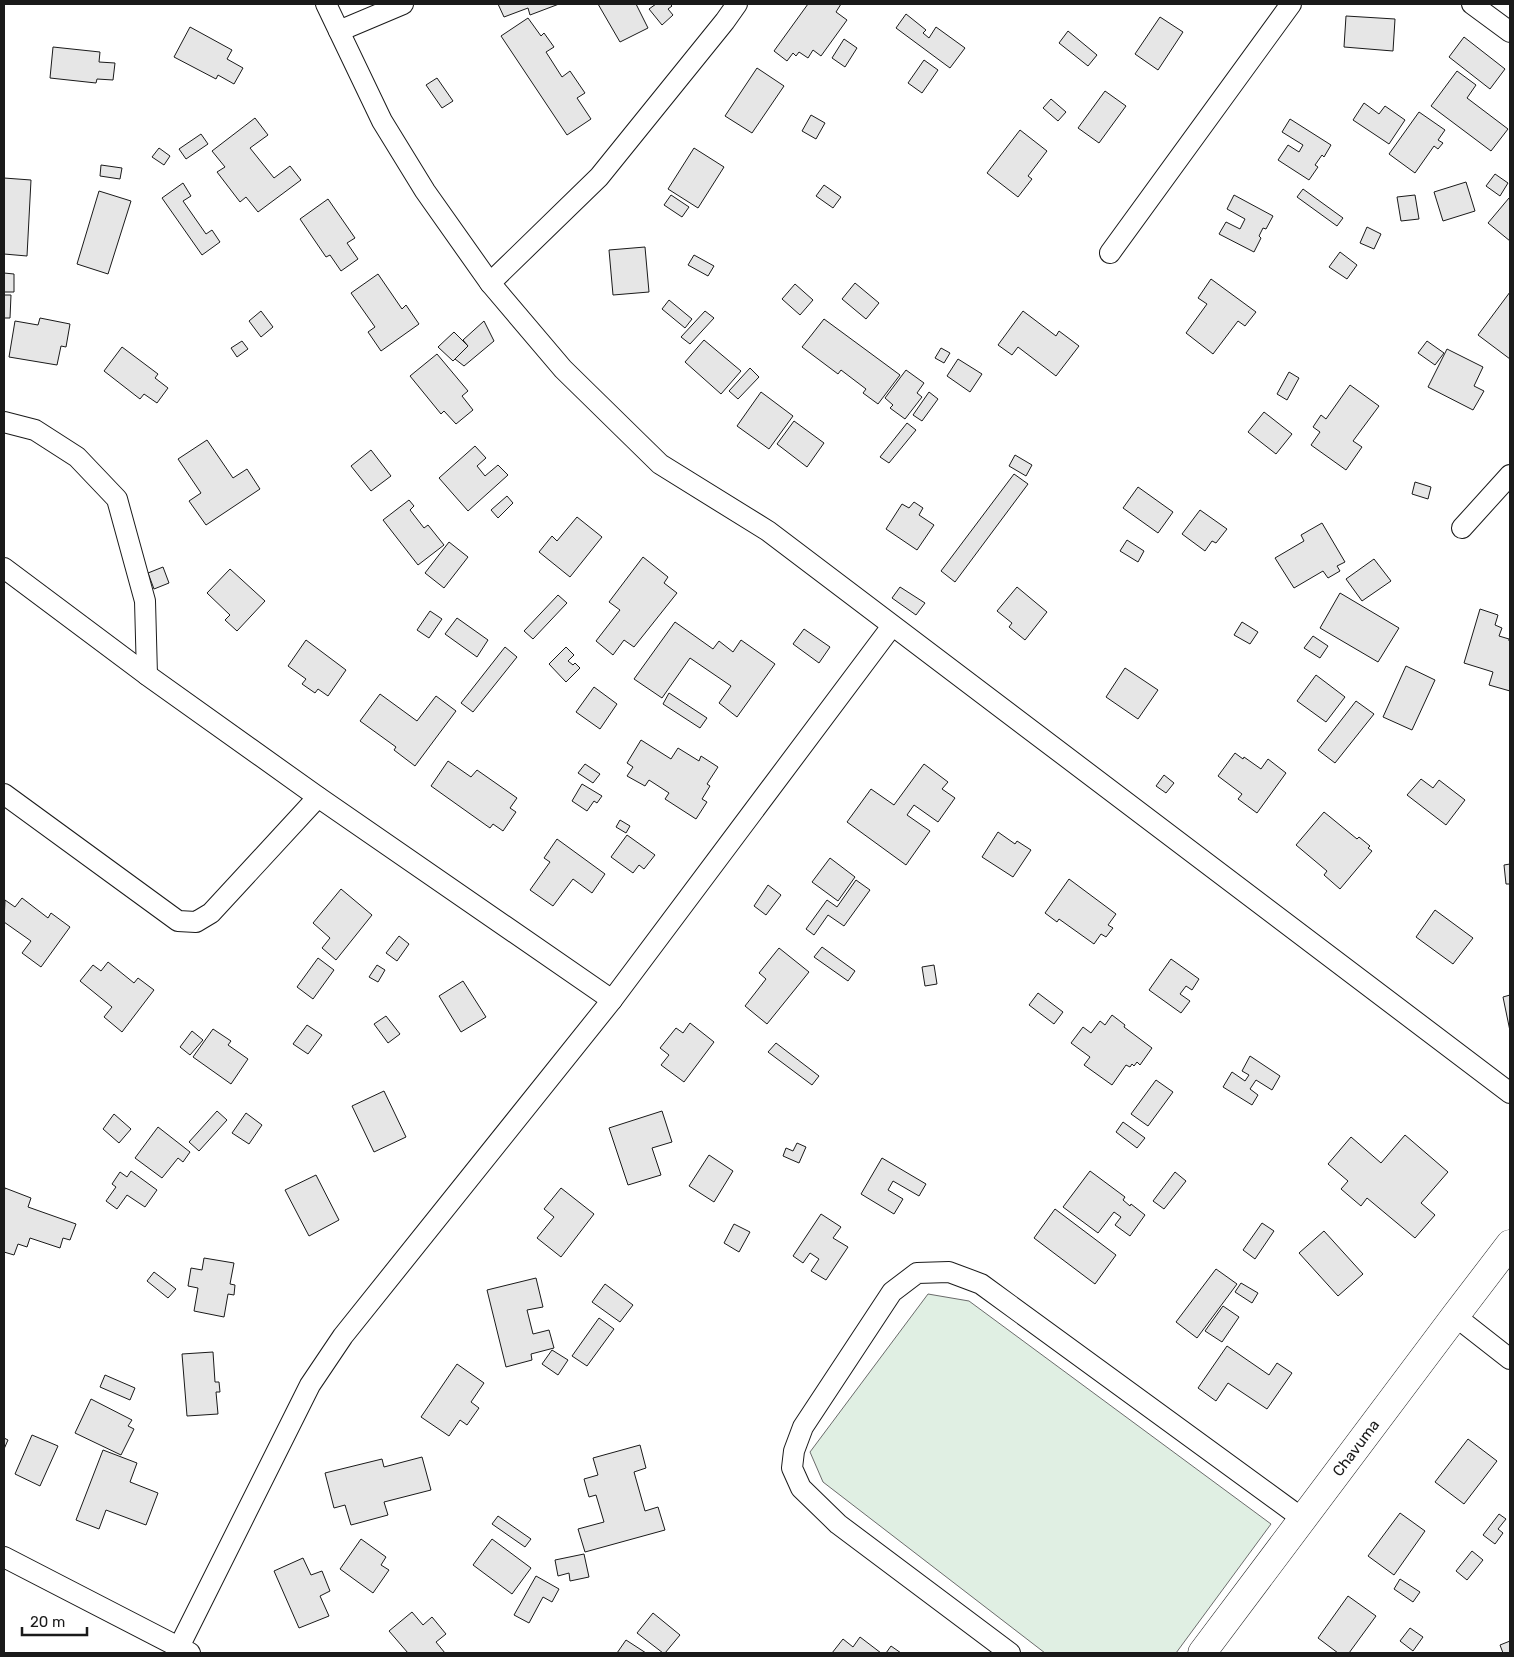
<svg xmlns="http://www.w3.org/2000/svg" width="1514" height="1657" font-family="Rubik,sans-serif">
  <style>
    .green { fill: #e0efe3; stroke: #6a6a6a }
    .building { fill: #e6e6e6; stroke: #1a1a1a }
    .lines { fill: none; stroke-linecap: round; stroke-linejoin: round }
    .street-casing { stroke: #1a1a1a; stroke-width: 22 }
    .secondary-casing { stroke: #1a1a1a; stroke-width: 29 }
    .street { stroke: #fff; stroke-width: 20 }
    .secondary { stroke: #fff; stroke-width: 28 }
    .labels { text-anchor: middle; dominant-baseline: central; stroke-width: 4; stroke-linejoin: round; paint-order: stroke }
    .street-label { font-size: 15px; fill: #1a1a1a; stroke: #fff }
  </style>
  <rect width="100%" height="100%" fill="#fff"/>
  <path class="green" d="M928,1294l41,7 302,223 -95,129h-131l-222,-171 -13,-30z"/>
  <g class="building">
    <path d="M498,4h61l-29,11 -2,-7 -24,9z"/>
    <path d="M598,4h38l12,24 -28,14z"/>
    <path d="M656,4h14l2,2 -4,3 5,6 -11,10 -13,-16z"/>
    <path d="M808,4h33l-5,8 11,8 -26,36 -8,-6 -5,8 -9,-6 -3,4 -3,-3 -6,8 -13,-10z"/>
    <path d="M906,14l20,16 -3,3 6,5 7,-11 29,21 -15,20 -54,-40z"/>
    <path d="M1346,16l49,3 -2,32 -49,-4z"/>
    <path d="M1160,17l23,15 -25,38 -23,-16z"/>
    <path d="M528,18l13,18 3,-3 10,14 -8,5 16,25 8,-6 15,22 -8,5 14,21 -24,16 -66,-99z"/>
    <path d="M190,27l42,23 -5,9 16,9 -9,16 -16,-9 -2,4 -42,-22z"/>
    <path d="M1068,31l29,24 -9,11 -29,-23z"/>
    <path d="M1464,37l41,32 -15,20 -41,-32z"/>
    <path d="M844,39l13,9 -12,19 -13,-9z"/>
    <path d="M53,47l47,5 -1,10 16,1 -2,17 -16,-1 -1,4 -46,-5z"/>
    <path d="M924,60l14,10 -16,23 -14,-10z"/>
    <path d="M757,68l27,18 -32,47 -27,-17z"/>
    <path d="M1457,71l19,14 -9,13 41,31 -17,22 -60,-45z"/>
    <path d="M437,78l16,23 -11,7 -16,-23z"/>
    <path d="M1105,91l21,15 -27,37 -21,-15z"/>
    <path d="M1051,99l15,13 -8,9 -15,-13z"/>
    <path d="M1364,103l15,11 6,-8 20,14 -16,24 -36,-24z"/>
    <path d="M1419,112l26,18 -7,10 5,3 -5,6 -4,-3 -19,27 -26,-19z"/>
    <path d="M811,115l14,8 -9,16 -14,-8z"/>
    <path d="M255,118l13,17 -18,13 24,30 16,-12 11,14 -43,32 -12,-15 -6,5 -23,-30 8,-5 -13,-16z"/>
    <path d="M1290,119l41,26 -7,12 -2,-2 -7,10 3,2 -9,13 -31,-20 10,-15 11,7 4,-7 -21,-13z"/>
    <path d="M1020,130l27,21 -19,25 4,3 -14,18 -31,-24z"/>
    <path d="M201,134l7,10 -22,15 -7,-10z"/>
    <path d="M159,148l11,8 -6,9 -12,-8z"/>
    <path d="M694,148l30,19 -26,41 -30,-19z"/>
    <path d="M101,165l21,3 -2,11 -20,-3z"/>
    <path d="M1495,174l13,9 -8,13 -14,-10z"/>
    <path d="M4,178l27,2 -4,76 -23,-2z"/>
    <path d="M1466,182l9,29 -32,10 -9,-29z"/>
    <path d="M183,183l8,13 -8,5 23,33 6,-4 8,12 -18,13 -40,-57z"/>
    <path d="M824,185l17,12 -8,11 -17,-12z"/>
    <path d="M1303,189l40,29 -6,8 -40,-29z"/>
    <path d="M99,191l32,10 -23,73 -31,-10z"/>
    <path d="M671,195l18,12 -7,10 -18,-12z"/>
    <path d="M1234,195l39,21 -7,13 -3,-1 -4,8 2,2 -7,14 -35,-18 7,-12 14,7 5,-10 -18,-10z"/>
    <path d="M1415,195l4,24 -18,2 -4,-24z"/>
    <path d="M1509,198l1,1v42l-22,-18z"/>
    <path d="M328,199l27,39 -8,5 11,16 -17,12 -11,-16 -4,2 -26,-38z"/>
    <path d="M1367,227l14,7 -7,15 -14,-6z"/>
    <path d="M645,247l4,45 -36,3 -4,-45z"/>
    <path d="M1340,252l17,13 -10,14 -18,-12z"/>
    <path d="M694,255l20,11 -6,10 -20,-11z"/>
    <path d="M4,273l10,1v18h-10z"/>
    <path d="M378,274l24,35 4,-4 13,19 -38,27 -13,-19 7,-5 -24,-34z"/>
    <path d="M1211,279l45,33 -11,14 -7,-5 -25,33 -27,-21 21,-29 -9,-6z"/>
    <path d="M855,283l24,20 -13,16 -24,-20z"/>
    <path d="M795,284l18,16 -13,15 -18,-16z"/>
    <path d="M1510,292v67l-32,-24z"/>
    <path d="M4,295h7l-1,23h-6z"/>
    <path d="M669,300l23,19 -7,9 -23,-19z"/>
    <path d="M261,311l12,16 -12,10 -12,-16z"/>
    <path d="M705,311l9,7 -24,26 -9,-7z"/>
    <path d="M1023,311l33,25 3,-5 20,15 -23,30 -38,-29 -6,8 -14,-10z"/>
    <path d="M40,318l30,6 -4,23 -5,-1 -4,19 -48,-8 6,-36 23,4z"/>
    <path d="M824,319l76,56 -22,29 -15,-11 3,-4 -25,-19 -3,4 -36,-27z"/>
    <path d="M484,321l10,20 -30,25 -9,-7 13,-13 -5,-6z"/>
    <path d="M454,332l14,14 -15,15 -15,-14z"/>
    <path d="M704,340l37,31 -20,23 -36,-32z"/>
    <path d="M242,341l6,8 -11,8 -6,-9z"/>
    <path d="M1427,341l17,12 -9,12 -17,-12z"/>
    <path d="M122,347l36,27 -3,4 13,10 -11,15 -13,-9 -4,5 -36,-28z"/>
    <path d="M941,348l9,5 -6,10 -9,-5z"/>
    <path d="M1447,349l36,18 -9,19 10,5 -11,19 -45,-23z"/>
    <path d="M437,354l31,37 -6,5 11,14 -17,14 -12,-13 -3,3 -31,-38z"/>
    <path d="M958,359l24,15 -12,18 -23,-16z"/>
    <path d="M750,368l9,9 -21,22 -9,-8z"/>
    <path d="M906,370l18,13 -7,10 5,4 -17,22 -15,-11 3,-3 -8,-7z"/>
    <path d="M1289,372l10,6 -12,22 -10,-6z"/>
    <path d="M1350,385l29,21 -26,35 9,6 -16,23 -35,-25 9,-13 -7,-5 8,-12 5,4z"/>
    <path d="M761,392l32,24 -24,33 -32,-23z"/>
    <path d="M929,392l9,7 -16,22 -9,-6z"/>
    <path d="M1264,412l28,22 -16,20 -28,-22z"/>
    <path d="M794,421l30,22 -17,24 -30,-23z"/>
    <path d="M907,423l9,7 -27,33 -9,-6z"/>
    <path d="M207,440l26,38 14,-9 13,20 -54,36 -17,-24 12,-8 -23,-34z"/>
    <path d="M475,446l11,12 -9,8 8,10 13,-11 10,10 -40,36 -29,-33z"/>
    <path d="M371,450l20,26 -20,15 -20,-25z"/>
    <path d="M1015,455l17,10 -6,11 -17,-10z"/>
    <path d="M1014,474l14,10 -73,98 -14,-11z"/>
    <path d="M1415,482l16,5 -3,12 -16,-5z"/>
    <path d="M1138,487l35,25 -15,21 -35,-25z"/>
    <path d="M507,496l6,7 -15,15 -7,-8z"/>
    <path d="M409,500l5,6 -4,4 14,18 4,-3 16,20 -26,20 -35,-45z"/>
    <path d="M914,502l9,6 -4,7 15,10 -17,25 -31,-21 16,-25 7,4z"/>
    <path d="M1200,510l27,19 -11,14 -4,-2 -7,10 -23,-17z"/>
    <path d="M577,517l25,20 -32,40 -31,-25 13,-16 5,5z"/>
    <path d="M1322,523l23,39 -8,4 3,5 -12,7 -5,-7 -29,17 -19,-30 29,-17 -3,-6z"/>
    <path d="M1127,540l17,11 -6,11 -18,-11z"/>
    <path d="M449,542l19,15 -24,31 -19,-15z"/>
    <path d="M643,557l25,20 -4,6 13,10 -43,54 -10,-7 -11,15 -17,-14 24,-31 -11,-8z"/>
    <path d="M1374,559l17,22 -29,20 -16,-22z"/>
    <path d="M163,567l6,16 -15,6 -6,-16z"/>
    <path d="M230,569l35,32 -28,30 -12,-11 5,-5 -23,-22z"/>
    <path d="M900,587l25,16 -9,12 -24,-17z"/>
    <path d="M1017,587l30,25 -22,28 -16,-13 3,-4 -15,-12z"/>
    <path d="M1340,593l59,35 -21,34 -58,-34z"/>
    <path d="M558,595l9,8 -34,36 -9,-8z"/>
    <path d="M1480,609l18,6 -3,10 7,3 -3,8 10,3v2h1v50l-21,-6 4,-13 -29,-9z"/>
    <path d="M430,611l12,8 -13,19 -12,-8z"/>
    <path d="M457,618l31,22 -11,17 -32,-23z"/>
    <path d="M675,622l38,27 6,-8 14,11 8,-12 34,24 -38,53 -18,-14 12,-17 -41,-28 -28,40 -28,-19z"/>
    <path d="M1242,622l16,10 -8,12 -16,-9z"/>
    <path d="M804,629l26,18 -11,16 -26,-19z"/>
    <path d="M1313,636l15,10 -8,12 -16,-10z"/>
    <path d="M306,640l40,30 -18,26 -10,-7 -3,4 -13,-9 4,-5 -18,-13z"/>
    <path d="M505,647l12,10 -44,55 -12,-9z"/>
    <path d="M566,647l8,8 -6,6 5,4 2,-2 5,5 -14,14 -17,-18z"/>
    <path d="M1406,666l29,14 -23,50 -29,-13z"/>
    <path d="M1125,668l33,22 -20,29 -32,-22z"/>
    <path d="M1316,675l29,22 -19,25 -29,-21z"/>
    <path d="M594,687l23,17 -17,25 -24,-17z"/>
    <path d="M669,693l38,25 -7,10 -37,-24z"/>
    <path d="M380,694l37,27 19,-25 20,15 -41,55 -21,-16 2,-3 -36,-26z"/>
    <path d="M1356,701l18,13 -39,49 -17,-13z"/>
    <path d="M641,740l30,19 7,-11 21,13 2,-5 17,11 -11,17 3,2 -8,13 5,3 -11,17 -31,-20 4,-6 -20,-13 -4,6 -18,-10 6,-9 -6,-4z"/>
    <path d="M1235,753l8,6 1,-2 17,12 7,-10 18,14 -29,40 -19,-14 4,-5 -24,-18z"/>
    <path d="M448,761l23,16 6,-7 40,28 -7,10 6,4 -13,19 -10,-7 -3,4 -59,-42z"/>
    <path d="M585,764l15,10 -7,9 -15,-10z"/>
    <path d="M924,764l24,18 -6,7 13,9 -17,24 -24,-17 -7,10 23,16 -24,34 -59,-43 24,-33 23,16z"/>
    <path d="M1164,775l10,8 -8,10 -10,-7z"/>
    <path d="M1421,779l12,9 6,-8 26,20 -19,25 -39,-30z"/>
    <path d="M582,784l20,12 -5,7 -3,-2 -7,10 -15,-10z"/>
    <path d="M1324,812l33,27 2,-2 11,9 -2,2 4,3 -32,38 -16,-14 3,-4 -31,-26z"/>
    <path d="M620,820l10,6 -4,7 -10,-6z"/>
    <path d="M998,832l17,12 2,-3 14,9 -18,27 -31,-20z"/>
    <path d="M627,835l28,20 -11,14 -5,-4 -6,8 -22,-16z"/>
    <path d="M557,839l48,35 -13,19 -19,-14 -20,27 -23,-16 20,-28 -6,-4z"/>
    <path d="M830,858l25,19 -17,24 -26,-19z"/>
    <path d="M1510,864v20h-4l-2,-19z"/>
    <path d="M1069,879l47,35 -8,11 5,3 -7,9 -5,-3 -7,10 -35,-25 -2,3 -12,-9z"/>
    <path d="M856,880l14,10 -26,36 -16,-11 -14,20 -8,-6 21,-29 10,7z"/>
    <path d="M768,885l13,10 -15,20 -12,-9z"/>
    <path d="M341,889l31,26 -36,45 -14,-12 8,-10 -17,-15z"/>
    <path d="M22,898l26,20 3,-5 19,14 -29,40 -19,-14 9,-12 -27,-19 1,-22 10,7z"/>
    <path d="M1435,910l38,28 -20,26 -37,-27z"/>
    <path d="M399,936l10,8 -12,17 -11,-8z"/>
    <path d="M822,947l33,24 -7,10 -34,-24z"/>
    <path d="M779,948l30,24 -42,52 -22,-18 21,-27 -7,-6z"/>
    <path d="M318,958l16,12 -21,29 -16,-12z"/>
    <path d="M1171,959l28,20 -7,11 -6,-4 -6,8 10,7 -9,12 -32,-23z"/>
    <path d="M108,962l26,21 4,-5 16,12 -32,42 -18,-15 8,-10 -32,-26 13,-16 8,6z"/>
    <path d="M377,965l8,5 -7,12 -9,-5z"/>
    <path d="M934,965l3,19 -12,2 -3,-19z"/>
    <path d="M463,981l23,36 -25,15 -22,-36z"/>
    <path d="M1038,993l25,19 -9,12 -25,-19z"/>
    <path d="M1510,995v36l-7,-34z"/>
    <path d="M1112,1015l13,10 -1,2 28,21 -12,17 -3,-3 -3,4 -2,-2 -2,3 -4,-2 -14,20 -28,-20 6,-8 -19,-14 12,-16 8,6 9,-12 5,4z"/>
    <path d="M386,1016l14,18 -12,9 -14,-19z"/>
    <path d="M690,1023l24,19 -30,40 -23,-17 8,-10 -9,-7 16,-20 7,5z"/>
    <path d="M307,1025l15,10 -14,19 -15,-10z"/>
    <path d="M213,1029l18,12 -3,4 20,14 -17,25 -38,-27z"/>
    <path d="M192,1031l11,9 -13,15 -10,-8z"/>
    <path d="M776,1043l43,33 -7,9 -44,-33z"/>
    <path d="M1250,1056l30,20 -8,14 -16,-10 -6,9 8,6 -6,10 -29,-18 9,-15 13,9 4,-6 -7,-4z"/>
    <path d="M1156,1080l17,12 -25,34 -17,-12z"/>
    <path d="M384,1091l22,46 -32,15 -22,-46z"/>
    <path d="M217,1111l10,9 -28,31 -10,-9z"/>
    <path d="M662,1111l10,31 -20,6 9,27 -33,10 -19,-57z"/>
    <path d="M246,1113l16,12 -13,19 -17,-11z"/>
    <path d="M114,1114l17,15 -12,14 -16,-14z"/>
    <path d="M1123,1122l22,16 -8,10 -21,-16z"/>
    <path d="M158,1127l32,25 -7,10 -5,-4 -16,20 -27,-20z"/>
    <path d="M1405,1135l43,37 -27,31 14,12 -20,23 -48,-40 -6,8 -20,-17 7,-8 -20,-17 23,-27 30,26z"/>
    <path d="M797,1143l9,4 -7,16 -16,-7 3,-8 7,3z"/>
    <path d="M709,1155l24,16 -19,31 -25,-16z"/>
    <path d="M882,1158l44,26 -7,12 -26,-15 -5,9 15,9 -9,15 -33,-20z"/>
    <path d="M131,1171l26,19 -12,17 -18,-12 -10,14 -11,-8 10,-14 -4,-3 8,-12 7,5z"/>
    <path d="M1090,1171l35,26 -2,3 7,6 1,-2 14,11 -15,21 -15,-11 6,-8 -7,-5 -16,21 -35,-26z"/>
    <path d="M1175,1172l11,9 -22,28 -11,-8z"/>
    <path d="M316,1175l23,45 -30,16 -24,-46z"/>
    <path d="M5,1188l26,10 -3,9 48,17 -6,16 -7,-2 -3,10 -30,-10 -3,9 -9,-3 -4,11 -10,-3v-59z"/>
    <path d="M561,1188l33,26 -33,43 -24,-19 17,-21 -10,-8z"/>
    <path d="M1055,1209l61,46 -21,29 -61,-46z"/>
    <path d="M821,1214l20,13 -8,11 15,9 -22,33 -15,-9 8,-12 -9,-6 -7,10 -10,-7z"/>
    <path d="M1262,1223l12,8 -19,28 -12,-9z"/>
    <path d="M734,1224l16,8 -11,20 -15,-9z"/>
    <path d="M1324,1231l39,43 -25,22 -39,-43z"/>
    <path d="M204,1258l30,5 -4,21 5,1 -1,10 -6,-1 -4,23 -30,-6 4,-23 -10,-2 3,-18 11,2z"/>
    <path d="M1216,1269l21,15 -40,54 -21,-16z"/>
    <path d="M154,1272l22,17 -8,9 -21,-17z"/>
    <path d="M536,1278l7,29 -16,3 6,24 16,-4 5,18 -23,6 1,6 -26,7 -19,-77z"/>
    <path d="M1241,1283l17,10 -6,10 -17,-11z"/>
    <path d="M605,1284l28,21 -13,17 -28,-20z"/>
    <path d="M1223,1306l16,11 -17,25 -17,-11z"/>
    <path d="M599,1318l15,11 -27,37 -15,-10z"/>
    <path d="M1227,1346l42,29 8,-12 15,10 -25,36 -39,-26 -12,18 -18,-13z"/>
    <path d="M552,1350l16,10 -10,15 -16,-11z"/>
    <path d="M213,1352l2,30h4l1,10h-4l2,22 -31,2 -5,-62z"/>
    <path d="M457,1364l27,19 -13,19 8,6 -12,17 -7,-5 -11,16 -28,-19z"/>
    <path d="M105,1375l30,13 -5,12 -30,-13z"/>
    <path d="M91,1399l41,21 -4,6 6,3 -13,26 -46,-22z"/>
    <path d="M32,1435l26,11 -18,40 -25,-12z"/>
    <path d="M4,1438l4,2 -4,9z"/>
    <path d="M1468,1439l29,22 -33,43 -29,-22z"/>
    <path d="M640,1445l6,23 -12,4 11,39 13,-4 7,23 -80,22 -7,-23 26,-7 -8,-27 -7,2 -5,-18 14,-4 -5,-17z"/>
    <path d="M103,1450l34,13 -7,19 28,11 -12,32 -40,-15 -7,19 -23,-9z"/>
    <path d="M422,1457l9,33 -47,12 4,13 -37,10 -6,-20 -11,3 -9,-35 57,-14 2,8z"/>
    <path d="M1400,1513l25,18 -31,44 -26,-19z"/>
    <path d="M1499,1514l7,5 -8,10 5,4 -8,11 -12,-9z"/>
    <path d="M498,1516l33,23 -6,8 -33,-23z"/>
    <path d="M361,1539l25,18 -5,8 8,5 -16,23 -33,-24z"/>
    <path d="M492,1539l39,29 -19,26 -39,-29z"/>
    <path d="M1472,1551l11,9 -16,20 -11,-9z"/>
    <path d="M584,1554l5,23 -19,4 -1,-8 -11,3 -3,-16z"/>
    <path d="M303,1558l8,17 11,-4 8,20 -10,5 9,20 -30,12 -25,-57z"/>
    <path d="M536,1576l23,13 -7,13 -9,-5 -14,26 -15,-8z"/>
    <path d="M1400,1579l20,13 -7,10 -19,-13z"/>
    <path d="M1348,1596l28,20 -27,37h-11l-20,-15z"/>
    <path d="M412,1612l11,13 9,-8 14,17 -10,8 9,11h-37l-19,-22z"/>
    <path d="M653,1613l27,22 -15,18h-2l-26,-20z"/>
    <path d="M1410,1628l13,9 -10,14 -13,-10z"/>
    <path d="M860,1637l21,16h-49l11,-14 10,8z"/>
    <path d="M626,1640l20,13h-29z"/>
    <path d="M1510,1641v12h-7l-3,-8z"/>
    <path d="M891,1646l10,7h-15z"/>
  </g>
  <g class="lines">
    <g class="street-casing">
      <g id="street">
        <path d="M326,4l56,117 43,70 65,92 73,86 97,95 108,67 742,562"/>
        <path d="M1472,4l38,28"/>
        <path d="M339,31l64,-27"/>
        <path d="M1110,253l181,-249"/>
        <path d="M490,283l109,-106 126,-156 12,-17"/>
        <path d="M4,422l31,8 42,27 40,42 28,102 2,74"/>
        <path d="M1462,528l48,-53"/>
        <path d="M4,568l143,107 171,122 294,203"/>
        <path d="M4,794l174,127 18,1 15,-9 107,-116"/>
        <path d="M1455,1316l55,43"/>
        <path d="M4,1557l186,96"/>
        <path d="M179,1647l131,-262 33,-49 269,-336 280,-374"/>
        <path d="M1010,1653l-172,-129 -37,-36 -9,-20 2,-17 9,-24 89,-135 25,-19 32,-1 32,12 322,235"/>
      </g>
    </g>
    <g class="secondary-casing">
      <path id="secondary" d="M1202,1653l253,-337 55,-72"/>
    </g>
    <use href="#street" class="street"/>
    <use href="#secondary" class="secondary"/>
  </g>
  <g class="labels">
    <g class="street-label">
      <text transform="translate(1356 1448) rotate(-53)">Chavuma</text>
    </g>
  </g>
  <rect width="1514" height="1657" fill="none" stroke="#1a1a1a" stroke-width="10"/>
  <path d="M22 1627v8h65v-8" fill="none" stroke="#1a1a1a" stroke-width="2.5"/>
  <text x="30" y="1627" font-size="15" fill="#1a1a1a" stroke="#ffffff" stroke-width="4" paint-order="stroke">20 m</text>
</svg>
